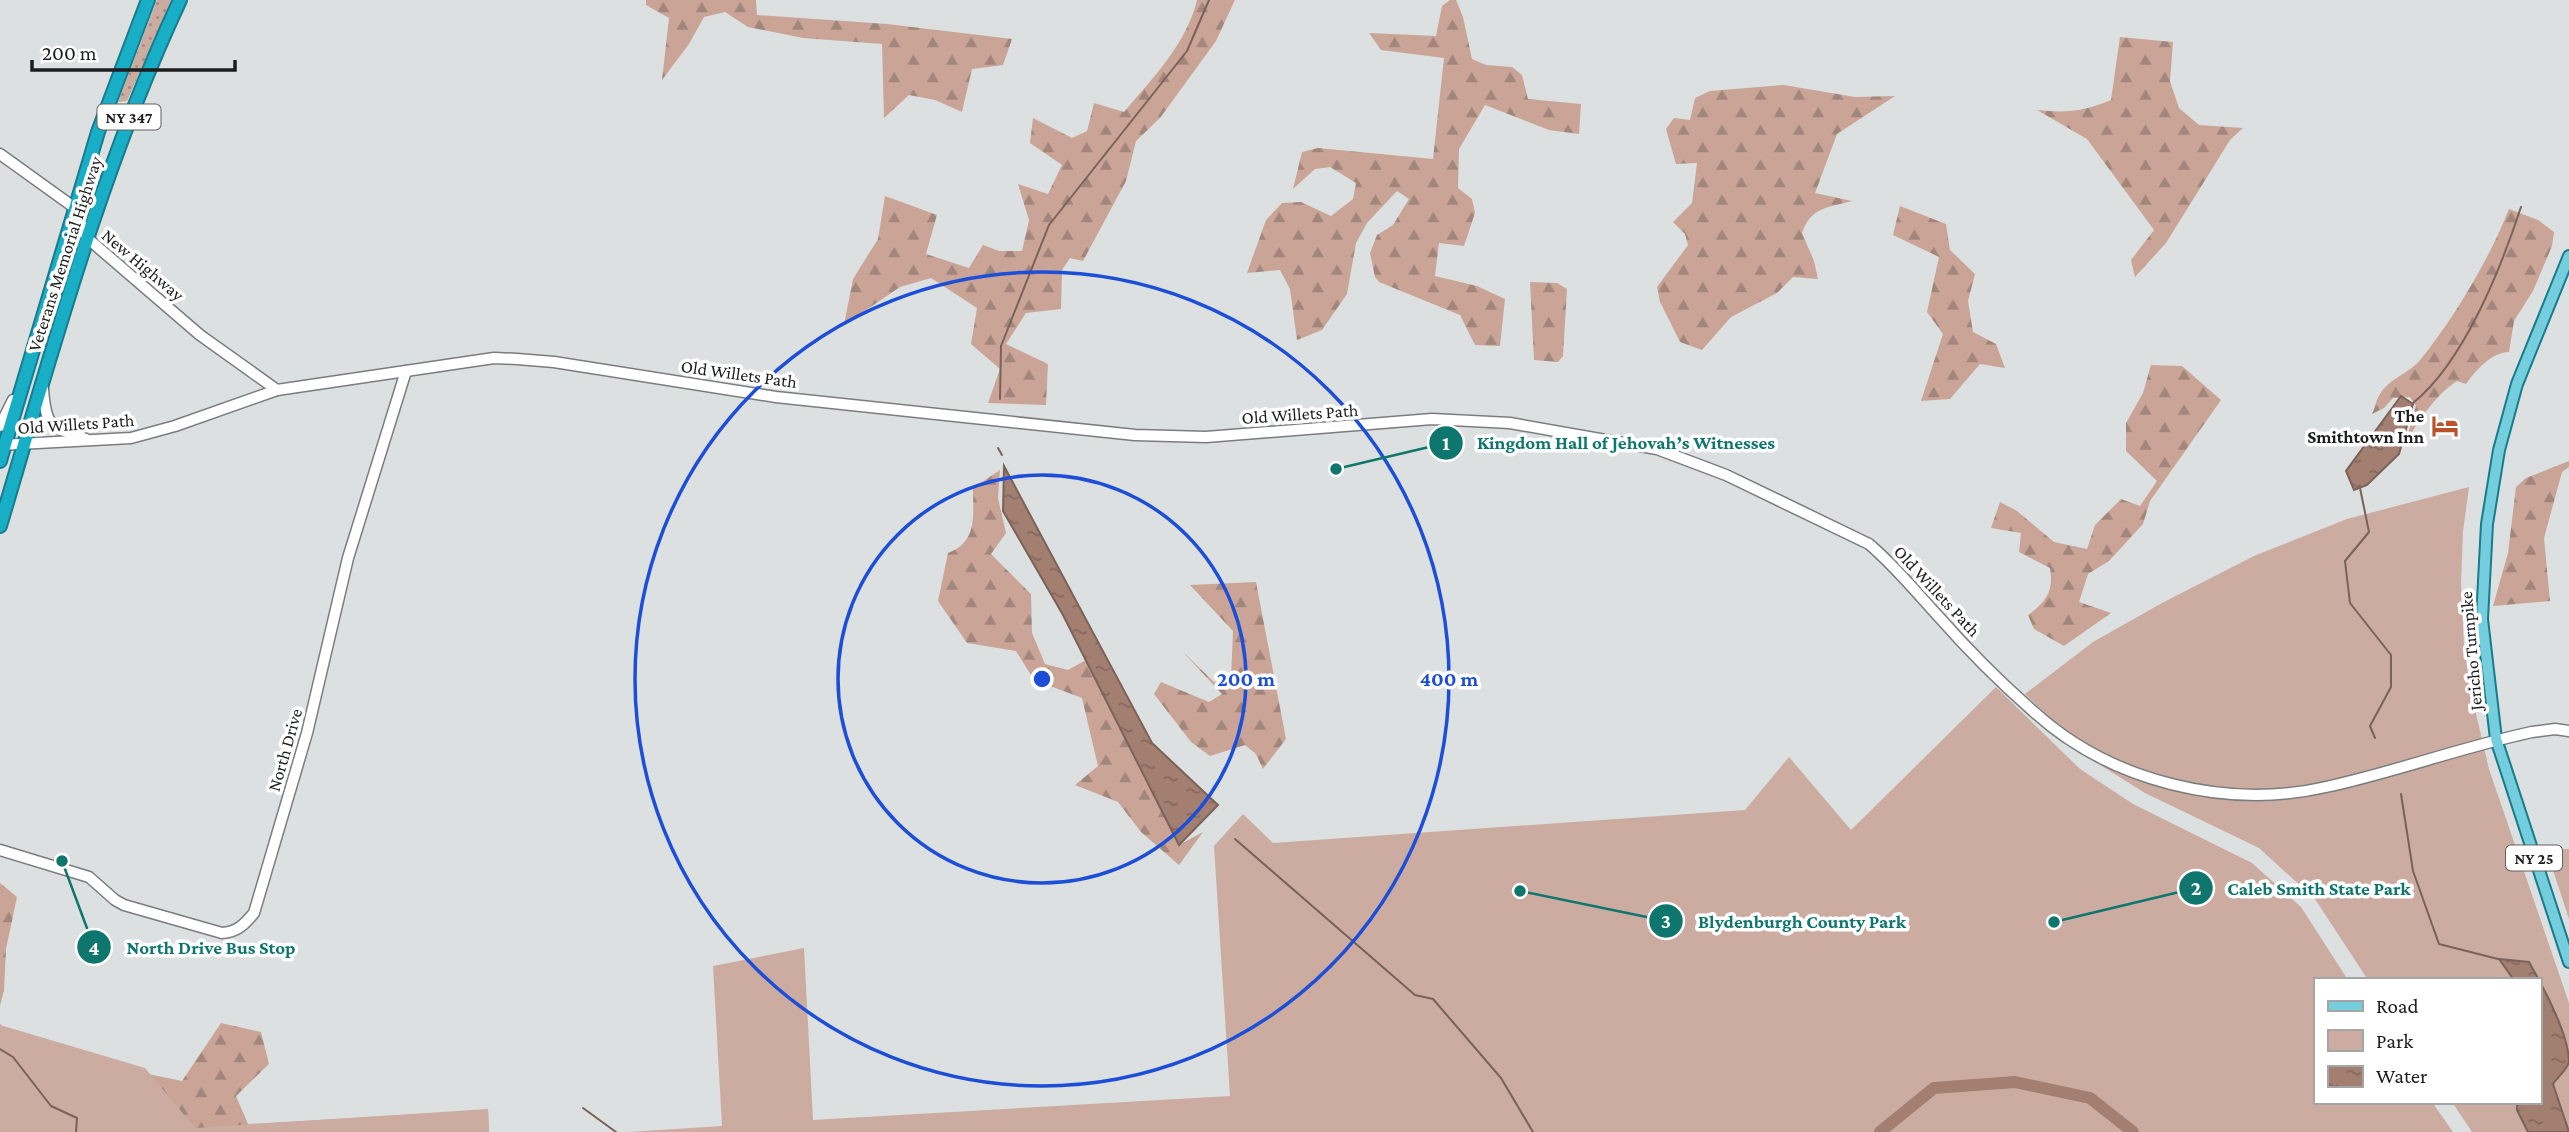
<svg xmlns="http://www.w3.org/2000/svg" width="2569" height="1132" font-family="'Crimson Pro',serif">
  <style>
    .grass { fill: url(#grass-dots) }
    .forest { fill: url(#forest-firs) }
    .park { fill: #ccaca1 }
    .water { fill: url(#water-ripples); stroke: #7a6258; stroke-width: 2 }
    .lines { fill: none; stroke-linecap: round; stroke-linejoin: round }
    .stream { stroke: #7a6258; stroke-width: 2 }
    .river { stroke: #a37f72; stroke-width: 12 }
    .secondary-casing { stroke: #7a7d7e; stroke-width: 13 }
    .primary-casing { stroke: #197b8b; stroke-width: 14 }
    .highway-casing { stroke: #197b8b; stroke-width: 16 }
    .secondary { stroke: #fff; stroke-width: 10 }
    .primary { stroke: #74cedd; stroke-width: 10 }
    .highway { stroke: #17aec6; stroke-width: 12 }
    .ring { fill: none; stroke: #1d4ed8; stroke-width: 3.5 }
    .labels { text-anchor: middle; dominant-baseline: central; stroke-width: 7; stroke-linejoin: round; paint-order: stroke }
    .shield { fill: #fff; stroke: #606161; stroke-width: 2 }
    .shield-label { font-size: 16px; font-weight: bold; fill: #1c1d1d }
    .street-label { font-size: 18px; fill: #1c1d1d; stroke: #fff }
    .poi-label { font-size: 18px; font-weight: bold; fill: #1c1d1d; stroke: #fff; text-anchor: end }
    .centre { fill: #1d4ed8; stroke: #fff; stroke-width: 3.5 }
    .ring-label { font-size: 21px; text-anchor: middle; font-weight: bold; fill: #1d4ed8; stroke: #fff; stroke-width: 7; stroke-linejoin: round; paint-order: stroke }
    .leader { fill: none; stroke: #0f766e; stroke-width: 2.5 }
    .callout-dot { fill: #0f766e; stroke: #fff; stroke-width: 2.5 }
    .mark-label { font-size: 21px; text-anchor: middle; font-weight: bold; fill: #fff }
    .callout-label { font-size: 19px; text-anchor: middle; font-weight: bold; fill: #0f766e; stroke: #fff; stroke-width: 7; stroke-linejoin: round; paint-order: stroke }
  </style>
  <defs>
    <pattern id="grass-dots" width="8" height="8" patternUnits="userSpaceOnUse" patternTransform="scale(1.75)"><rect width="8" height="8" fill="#ccaca1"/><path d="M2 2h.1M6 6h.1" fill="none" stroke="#a58b83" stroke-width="1.8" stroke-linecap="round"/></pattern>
    <pattern id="forest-firs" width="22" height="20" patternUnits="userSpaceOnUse" patternTransform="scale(1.75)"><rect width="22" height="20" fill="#caa597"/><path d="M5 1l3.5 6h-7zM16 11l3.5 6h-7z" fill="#a3867b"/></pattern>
    <pattern id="water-ripples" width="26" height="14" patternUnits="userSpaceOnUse" patternTransform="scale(1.75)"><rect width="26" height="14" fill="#a37f72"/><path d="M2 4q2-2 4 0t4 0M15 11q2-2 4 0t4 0" fill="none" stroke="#84675d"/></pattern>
  </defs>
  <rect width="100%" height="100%" fill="#dce0e0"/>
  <path class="grass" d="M157,0h14l-44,101 -9,1z"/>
  <g class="forest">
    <path d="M646,0h110l1,15 130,9 125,15 -9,26 -31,4 -10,43 -27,-12 -26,-5 -25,23 -2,-74 -79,-6 -55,-11 -23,-15 -21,5 -15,27 -27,36 7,-62 -23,-13z"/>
    <path d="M1197,0h38l-19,41 -56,77 -24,23 -10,40 -43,80 -13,-3 -8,12 -1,39 -35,4 -20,31 42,20 -2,41 -58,-2 12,-34 -29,-25 6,-36 -46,-30 -31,9 -56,38 9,-46 25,-40 7,-43 52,19 -11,39 43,14 14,-23 16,6h23l7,-31 -11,-36 30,10 14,-29 -32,-22 3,-25 39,20 15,-7 7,-28 30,9c28,-33 63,-69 73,-112z"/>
    <path d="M1450,0h6l7,17 9,42 14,6 26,2 10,8 6,24 53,5 -2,30 -30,-4 -64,-25 -26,44 -1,39 14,11 3,14 -11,33 -25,-3 -4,33 42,10 28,13 -5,47 -25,-1 -15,-30 -81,-33 -4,-5 -5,-24 7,-18 16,-10 16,-26 -12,-8 -30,32 -11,20 -9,51 -25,36 -25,10 -7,-51 -10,-19 -33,3 19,-53 16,-17 19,-1 30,14 22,-17 3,-16 -26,-16 -15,2 -22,20 9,-37 16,-4 115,11 11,-101 -63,-8 -12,-17 67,3 6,-30z"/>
    <path d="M2120,37l53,5 -3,39 9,27 20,17 44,3 -13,12 -64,103 -31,34 -4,-17 23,-30 -67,-91 -50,-29c30,3 45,2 74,-10z"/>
    <path d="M1784,85l71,12 40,-1 -58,38 -22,59 37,8c-25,7 -41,6 -50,32l12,28 4,18 -25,-2 -16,16 -46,24 -29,33 -22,-8 -20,-40 -3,-15 31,-42 -3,-11 -12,-12 19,-19 5,-40 -21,1 -10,-35 8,-11 16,2 5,-22 15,-7z"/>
    <path d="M1900,206l46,18 4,26 25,24 -7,27 5,31 23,12 9,24 -25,-4 -30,35 -29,2 22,-67 -16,-22 12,-55 -46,-22z"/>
    <path d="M2509,209l29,11 16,12 -2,14 -19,45 -19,30 -5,31c-18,1 -32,17 -43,32l-9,-3c-23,15 -36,38 -51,60l10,-35 -6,-9 -17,1 -9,10 -12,6c3,-6 4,-14 8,-20 10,-16 30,-21 41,-35 33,-41 69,-101 88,-150z"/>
    <path d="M1530,282l27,1 10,6 -4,67 -5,6 -24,-2z"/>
    <path d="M2151,365l31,1 39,34 -71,101 -7,23 -34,37 -21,13 -9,28 32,11 -47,33 -30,-17 -6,-14c18,-13 26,-24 22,-47l-31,-16 2,-19 -30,-5 9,-26 17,9 37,31 33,7 8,-24 26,-26 19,7 17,-25 -31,-30v-28l17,-30z"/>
    <path d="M2569,461v6l-7,5 -18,66 6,63 -57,5 15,-53 8,-66 10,-9z"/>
    <path d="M1000,470l-2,28 8,35 -15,21 40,40 1,39 13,31 23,6 18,-10 93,185 24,-13 -24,33 -38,-33 -23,-30 -43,-17 23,-19 -16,-68 -48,-18 -18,-29 -49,-8 -29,-42 10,-48c30,-11 25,-38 25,-65z"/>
    <path d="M1256,582l30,157 -23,30 -7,-15 -11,-9 -35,11 -19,-14 -37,-48 7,-12 48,20 13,-8 -39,-42 31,30 17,-3 2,-48 -43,-46z"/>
    <path d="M0,883l17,14 -11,52 -2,41 -4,16z"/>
    <path d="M0,1023l3,7 140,43 39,8 39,-58 40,9 8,32 -33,32 12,28 240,-14 1,22h-489z"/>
  </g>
  <g class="park">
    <path d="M2469,487l-6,44 -2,52 3,62 6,43 19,81 80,234v129h-97l-20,-30h87v-122h-171l-53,-81 -56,-51 -114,-55 -48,-30 -72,-69 68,-52 69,-39 92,-47 93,-37z"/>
    <path d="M1996,687l84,82 53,35 119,59 49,44 47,73h-33v122h117l21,30h-1824l93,-6 -9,-160 91,-18 9,172 417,-24 -16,-250 29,-32 30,29 472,-33 44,-53 62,73z"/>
    <path d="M2546,849h23v70z"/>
    <path d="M0,1025l145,43 50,60 293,-19 1,23h-489z"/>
  </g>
  <g class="water">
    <path d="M2401,396l12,8 -14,50 -32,31 -13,5 -8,-19z"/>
    <path d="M1004,466l148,277 66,62 -39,40 -116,-230 -60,-104z"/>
    <path d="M2499,959l30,3 10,18h-25z"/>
    <path d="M2539,980c11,20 30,59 30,82 -2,8 -12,16 -16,22l16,48h-41l-11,-22v-8h22z"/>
  </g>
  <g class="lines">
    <g class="stream">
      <path d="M1000,399l1,-53 48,-121 138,-174 22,-51"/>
      <path d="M2413,403c51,-41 88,-135 108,-196"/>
      <path d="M998,448l4,7"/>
      <path d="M2360,488l9,44 -24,29 5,42 41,52v32l-21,39 5,12"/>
      <path d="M2401,794l12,77 26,73 59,15"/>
      <path d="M1235,839l180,156 18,4 68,79 32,54"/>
      <path d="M0,1049l13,8 38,49 26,12 -1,14"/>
      <path d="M583,1108l33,24"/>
    </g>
    <path class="river" d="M1880,1132l54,-44 81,-6 75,16 43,34"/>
    <g class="secondary-casing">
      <g id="secondary">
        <path d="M0,154l75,54 11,29 114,98 77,55"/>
        <path d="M43,389c3,40 8,37 43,50"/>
        <path d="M0,426l13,-26"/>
        <path d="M0,445l131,-7 44,-12 102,-36 217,-32 23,1 37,3 222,35 359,38 71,2 226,-18 78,4 147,26 69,26 143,69c26,22 47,48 70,73 29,33 61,65 94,94 76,70 193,99 293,76 69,-15 136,-40 206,-55l23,-3 14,2"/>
        <path d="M0,850l89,27 26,23 9,5 98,28c15,-1 22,-8 32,-20l53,-180 41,-175 58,-187"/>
      </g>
    </g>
    <g class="primary-casing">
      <path id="primary" d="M2569,256l-52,128 -18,66 -12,74 -5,95 14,120 73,223"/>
    </g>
    <g class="highway-casing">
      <g id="highway">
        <path d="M0,461l98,-329 50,-132"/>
        <path d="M0,526c53,-178 101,-357 180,-526"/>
      </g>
    </g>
    <use href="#secondary" class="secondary"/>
    <use href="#primary" class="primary"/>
    <use href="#highway" class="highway"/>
  </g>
  <g class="ring">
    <circle cx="1042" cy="679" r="204"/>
    <circle cx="1042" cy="679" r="407"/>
  </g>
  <defs>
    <g id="hotel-bare" transform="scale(2.1)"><path d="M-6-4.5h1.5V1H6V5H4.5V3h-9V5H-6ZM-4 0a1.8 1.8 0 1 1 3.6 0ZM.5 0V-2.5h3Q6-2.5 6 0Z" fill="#b95228" stroke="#fff" stroke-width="2.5" paint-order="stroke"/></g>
  </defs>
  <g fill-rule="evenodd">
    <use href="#hotel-bare" x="2445" y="426"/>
  </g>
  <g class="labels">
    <g class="shield">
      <rect x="97.5" y="104.5" width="63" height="25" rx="5"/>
      <rect x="2506" y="845.5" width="56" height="25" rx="5"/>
    </g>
    <g class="shield-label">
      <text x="129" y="117">NY 347</text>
      <text x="2534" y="858">NY 25</text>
    </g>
    <g class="street-label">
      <text transform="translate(65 254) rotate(-72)">Veterans Memorial Highway</text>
      <text transform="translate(143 265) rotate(40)">New Highway</text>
      <text transform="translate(739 374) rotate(8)">Old Willets Path</text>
      <text transform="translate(1300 414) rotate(-4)">Old Willets Path</text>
      <text transform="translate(76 424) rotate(-4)">Old Willets Path</text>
      <text transform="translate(1937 591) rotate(47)">Old Willets Path</text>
      <text transform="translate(2471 651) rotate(-95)">Jericho Turnpike</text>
      <text transform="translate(285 750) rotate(-74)">North Drive</text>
    </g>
    <g class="poi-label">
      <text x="2424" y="416">The<tspan x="2424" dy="21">Smithtown Inn</tspan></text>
    </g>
  </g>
  <circle cx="1042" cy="679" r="10" class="centre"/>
  <g class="ring-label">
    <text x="1246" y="686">200 m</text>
    <text x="1449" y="686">400 m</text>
  </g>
  <path class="leader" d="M1336 469L1446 443M2054 922L2196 888M1520 891L1666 921M62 861L94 947"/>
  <g class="callout-dot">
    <circle cx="1336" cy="469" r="7"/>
    <circle cx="2054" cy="922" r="7"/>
    <circle cx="1520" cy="891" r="7"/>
    <circle cx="62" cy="861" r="7"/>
    <circle cx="1446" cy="443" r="18"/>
    <circle cx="2196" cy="888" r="18"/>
    <circle cx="1666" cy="921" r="18"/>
    <circle cx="94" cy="947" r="18"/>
  </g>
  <g class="mark-label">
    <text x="1446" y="450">1</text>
    <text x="2196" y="895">2</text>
    <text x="1666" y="928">3</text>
    <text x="94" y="955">4</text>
  </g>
  <g class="callout-label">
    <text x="1626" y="449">Kingdom Hall of Jehovah’s Witnesses</text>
    <text x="2319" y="895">Caleb Smith State Park</text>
    <text x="1802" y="928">Blydenburgh County Park</text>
    <text x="211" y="954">North Drive Bus Stop</text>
  </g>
  <rect x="2314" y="978" width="228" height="126" fill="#ffffff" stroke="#a4a5a5" stroke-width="2"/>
  <rect x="2328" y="1001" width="35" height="10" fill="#74cedd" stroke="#a4a5a5" stroke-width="2"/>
  <text x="2376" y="1013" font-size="21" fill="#1c1d1d">Road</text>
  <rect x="2328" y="1030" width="35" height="21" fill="#ccaca1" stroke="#a4a5a5" stroke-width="2"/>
  <text x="2376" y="1048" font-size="21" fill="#1c1d1d">Park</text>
  <rect x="2328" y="1066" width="35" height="21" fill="url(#water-ripples)" stroke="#a4a5a5" stroke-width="2"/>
  <text x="2376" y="1083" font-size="21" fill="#1c1d1d">Water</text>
  <path d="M32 60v10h203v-10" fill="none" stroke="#1c1d1d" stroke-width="3.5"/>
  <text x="42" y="60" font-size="21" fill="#1c1d1d" stroke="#ffffff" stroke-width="5" paint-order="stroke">200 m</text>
</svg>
